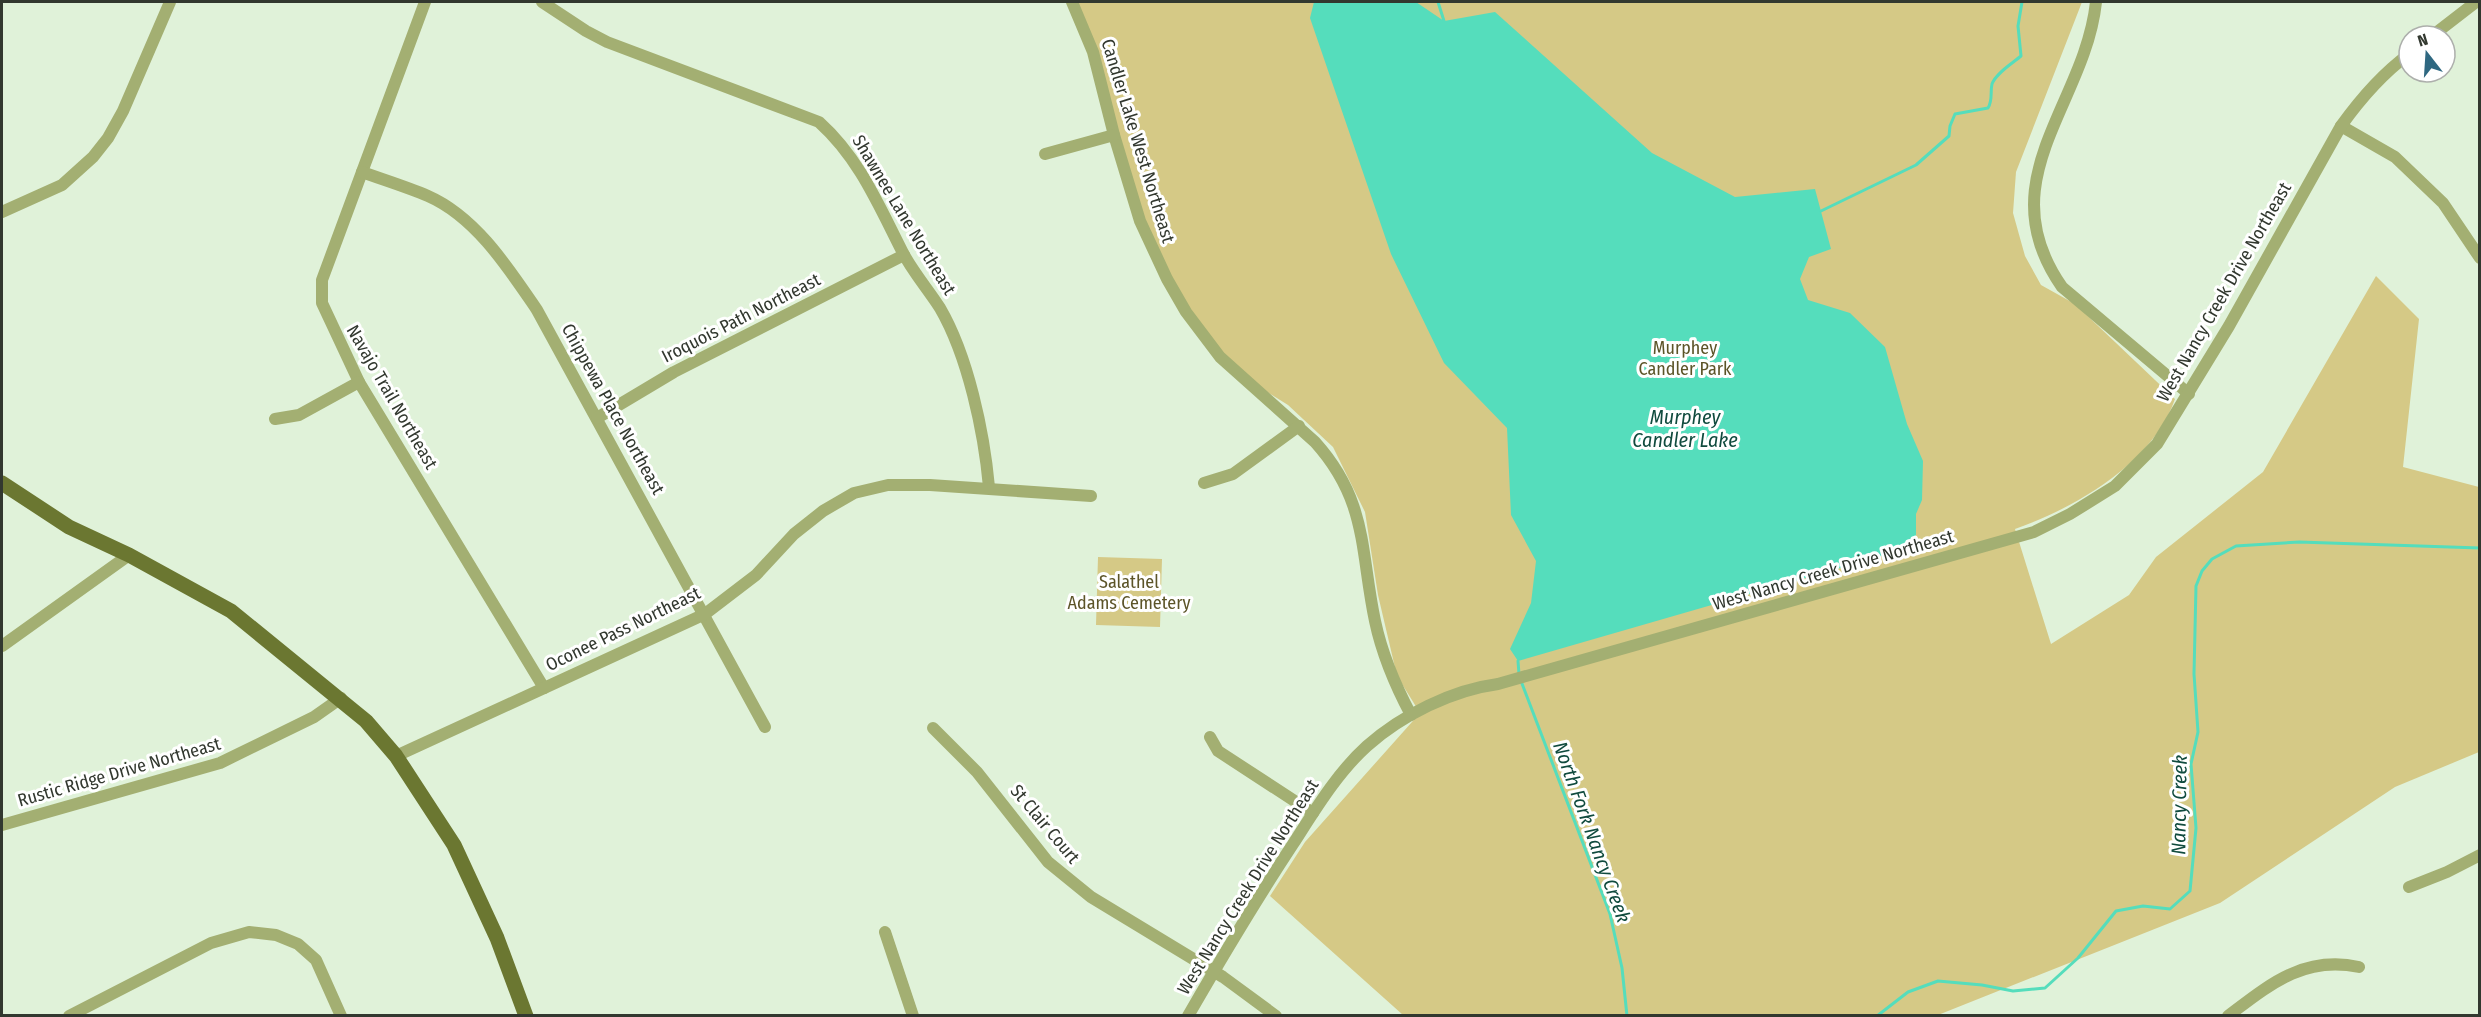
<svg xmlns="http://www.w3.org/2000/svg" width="2481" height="1017" font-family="'Fira Sans Condensed',sans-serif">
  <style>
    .green { fill: #d5c986 }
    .water { fill: #55ddbc }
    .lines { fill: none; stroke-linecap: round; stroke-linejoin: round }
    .stream { stroke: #55ddbc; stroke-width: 3 }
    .minor { stroke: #a3af72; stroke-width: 12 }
    .major { stroke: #6b7731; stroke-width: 15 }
    .labels { text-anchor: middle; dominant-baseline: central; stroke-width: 6; stroke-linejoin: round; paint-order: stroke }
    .street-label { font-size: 18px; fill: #32382f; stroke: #fff }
    .park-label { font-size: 18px; fill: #5c5428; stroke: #fff }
    .water-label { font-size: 20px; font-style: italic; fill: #104b3e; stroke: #fff }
  </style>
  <rect width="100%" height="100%" fill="#e0f2d9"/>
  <g class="green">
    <path d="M1067,2h1015l-66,170 -3,41 12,43 16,29 34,19 100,95c-22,64 -100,109 -160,130l36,115 78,-49 27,-38 107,-85 113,-196 43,43 -16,148 76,20v265l-84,35 -175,116 -282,112h-535l-133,-119 35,-54 115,-129 -23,-37 -19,-81 -13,-83 -32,-65 -45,-42 -61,-38 -56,-81 -23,-56 -44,-142z"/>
    <path d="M1098,557l64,2 -2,68 -64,-2z"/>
  </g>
  <path class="water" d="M1314,2h102l28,19 51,-9 157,141 83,44 80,-8 16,60 -22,8 -9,22 8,21 42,13 35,34 22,77 16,37 -1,39 -6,14v22l-17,15 -381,110 -8,-12 21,-46 5,-42 -25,-46 -4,-87 -63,-65 -53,-109 -81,-236z"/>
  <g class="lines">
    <g class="stream">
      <path d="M1438,2l6,19"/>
      <path d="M1821,211l95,-46 33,-29 1,-10 5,-12 33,-6c5,-8 2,-16 4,-24 4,-11 21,-21 29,-28l-3,-30 4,-24"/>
      <path d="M1518,661l1,13"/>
      <path d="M1521,681l89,233 12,54 5,48"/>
      <path d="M1877,1016l31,-24 30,-11 44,4 31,6 32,-3 33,-30 38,-47 27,-5 27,3 20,-18 6,-63 -5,-64 7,-32 -4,-58 2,-88 6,-15 10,-12 24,-13 63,-4 181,6"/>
    </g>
    <g class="minor">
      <path d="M425,2l-103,278v23l37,79 185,306"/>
      <path d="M542,2l44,29 21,11 212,80c40,36 59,82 83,129 10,20 26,38 38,57 28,48 44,124 49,179"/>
      <path d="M1072,2l21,50 21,83 26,86 27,58 19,33 34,45 95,85c53,59 45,108 60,179 7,33 20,64 36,94"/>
      <path d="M2096,2c-11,103 -109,178 -34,285l127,107"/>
      <path d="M2432,36l44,-34"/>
      <path d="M2341,126l54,31 48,46 37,55"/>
      <path d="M1045,154l69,-19"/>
      <path d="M362,172c22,8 45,15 66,24 48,21 81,73 109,114l228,417"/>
      <path d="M2,212l60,-27 31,-28 15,-19 15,-27 47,-109"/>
      <path d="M597,418l77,-46 230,-117"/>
      <path d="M275,419l24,-4 60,-33"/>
      <path d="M1204,483l29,-9 66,-48"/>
      <path d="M2,646l127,-91"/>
      <path d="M933,728l44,44 71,90 43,35 132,80 53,39"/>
      <path d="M1210,737l8,14 95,62"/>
      <path d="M396,756l309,-142 51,-39 38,-41 29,-23 31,-18 34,-8h42l161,11"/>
      <path d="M2,825l218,-62 94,-46 27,-19"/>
      <path d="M2409,887l38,-15 33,-17"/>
      <path d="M885,932l28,84"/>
      <path d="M69,1016l142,-73 38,-11 27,3 22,9 18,16 25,56"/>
      <path d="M1188,1016c34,-59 68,-116 105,-172 22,-34 44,-71 74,-98 35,-31 85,-56 131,-62l536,-152 36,-18 45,-28 42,-42 72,-118 112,-200c20,-28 41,-52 68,-72"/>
      <path d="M2228,1016c41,-31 76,-61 131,-49"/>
    </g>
    <path class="major" d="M2,483l67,44 60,28 102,56 135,110 30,35 58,89 43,93 29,78"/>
  </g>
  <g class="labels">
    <g class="street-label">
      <text transform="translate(1138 141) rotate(73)">Candler Lake West Northeast</text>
      <text transform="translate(904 215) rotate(59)">Shawnee Lane Northeast</text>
      <text transform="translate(2224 292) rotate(-60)">West Nancy Creek Drive Northeast</text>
      <text transform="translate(741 318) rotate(-27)">Iroquois Path Northeast</text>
      <text transform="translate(392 397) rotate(60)">Navajo Trail Northeast</text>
      <text transform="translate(613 409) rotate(61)">Chippewa Place Northeast</text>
      <text transform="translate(1833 570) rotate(-16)">West Nancy Creek Drive Northeast</text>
      <text transform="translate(623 629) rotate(-26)">Oconee Pass Northeast</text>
      <text transform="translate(119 772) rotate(-16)">Rustic Ridge Drive Northeast</text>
      <text transform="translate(1045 824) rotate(50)">St Clair Court</text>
      <text transform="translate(1248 887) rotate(-58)">West Nancy Creek Drive Northeast</text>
    </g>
    <g class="park-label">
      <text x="1685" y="348">Murphey<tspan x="1685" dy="21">Candler Park</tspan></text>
      <text x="1129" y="582">Salathel<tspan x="1129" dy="21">Adams Cemetery</tspan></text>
    </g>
    <g class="water-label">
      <text x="1685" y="417">Murphey<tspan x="1685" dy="23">Candler Lake</tspan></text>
      <text transform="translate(2179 805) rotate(-89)">Nancy Creek</text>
      <text transform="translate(1592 832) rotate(70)">North Fork Nancy Creek</text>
    </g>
  </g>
  <rect width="2481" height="1017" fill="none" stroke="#32382f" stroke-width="6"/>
  <g transform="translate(2427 54) rotate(343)"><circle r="28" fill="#ffffff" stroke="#adafac" stroke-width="1.5"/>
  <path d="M0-4.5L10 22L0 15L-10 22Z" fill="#2f6881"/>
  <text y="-9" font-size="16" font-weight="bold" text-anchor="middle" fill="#32382f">N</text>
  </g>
</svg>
